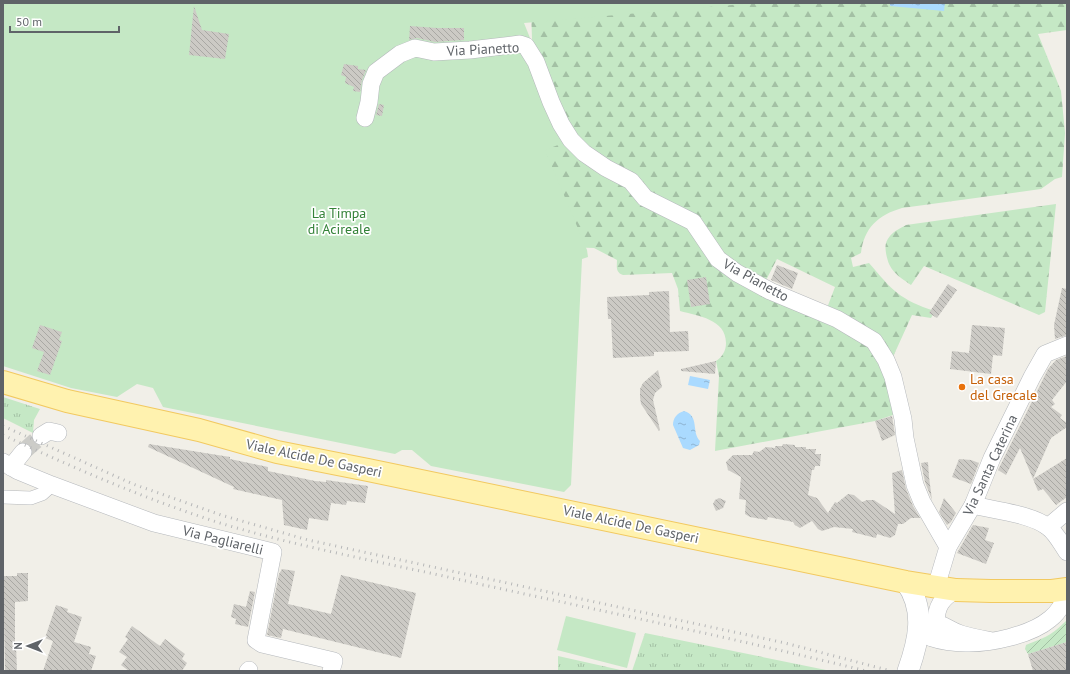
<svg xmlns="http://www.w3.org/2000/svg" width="1070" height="674" font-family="'PT Sans',sans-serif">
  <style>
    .grass { fill: url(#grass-tufts) }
    .forest { fill: url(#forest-firs) }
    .park { fill: #c5e8c5 }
    .garden { fill: url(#garden-furrows) }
    .water { fill: url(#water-ripples) }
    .building { fill: url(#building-back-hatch) }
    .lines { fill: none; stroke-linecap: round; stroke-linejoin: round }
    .minor-tunnel { stroke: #ccccc8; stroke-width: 17; stroke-dasharray: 17 8; stroke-linecap: butt }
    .pedestrian-casing { stroke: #b5b8bc; stroke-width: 14 }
    .minor-casing { stroke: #b5b8bc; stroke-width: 18 }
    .tertiary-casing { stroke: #b5b8bc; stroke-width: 22 }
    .primary-casing { stroke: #f2c960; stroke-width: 24 }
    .pedestrian { stroke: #fff; stroke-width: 13 }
    .minor { stroke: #fff; stroke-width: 17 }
    .tertiary { stroke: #fff; stroke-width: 21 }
    .primary { stroke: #fff2af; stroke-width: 22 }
    .rail { stroke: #b6b7b8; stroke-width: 3; stroke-dasharray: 1 5; stroke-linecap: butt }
    .food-dot { fill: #e8710a; stroke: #fff; stroke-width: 1.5 }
    .labels { text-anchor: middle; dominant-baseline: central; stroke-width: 3.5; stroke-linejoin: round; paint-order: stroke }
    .street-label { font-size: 14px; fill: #5f6368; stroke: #fff }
    .park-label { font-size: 14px; fill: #348238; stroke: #fff }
    .food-label { font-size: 14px; fill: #c56008; stroke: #fff; text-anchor: start }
  </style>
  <defs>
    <pattern id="grass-tufts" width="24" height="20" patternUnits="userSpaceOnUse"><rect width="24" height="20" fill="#c5e8c5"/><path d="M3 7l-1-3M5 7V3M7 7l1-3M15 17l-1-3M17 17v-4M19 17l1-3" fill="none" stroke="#a3c0a4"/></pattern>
    <pattern id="forest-firs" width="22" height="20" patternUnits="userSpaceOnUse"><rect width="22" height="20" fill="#c5e8c5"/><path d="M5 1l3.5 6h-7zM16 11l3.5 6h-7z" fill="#a3c0a4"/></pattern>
    <pattern id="garden-furrows" width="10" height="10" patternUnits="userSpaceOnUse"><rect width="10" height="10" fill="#c5e8c5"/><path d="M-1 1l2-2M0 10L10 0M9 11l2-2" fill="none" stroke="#a3c0a4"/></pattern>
    <pattern id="water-ripples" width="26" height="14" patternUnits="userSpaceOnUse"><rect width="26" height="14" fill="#aadaff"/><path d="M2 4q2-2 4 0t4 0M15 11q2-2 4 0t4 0" fill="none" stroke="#8eb4d2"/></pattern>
    <pattern id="building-back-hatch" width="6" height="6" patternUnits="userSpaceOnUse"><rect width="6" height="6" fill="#cccac5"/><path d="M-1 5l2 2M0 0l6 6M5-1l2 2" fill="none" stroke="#a9a8a4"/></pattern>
  </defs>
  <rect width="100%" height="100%" fill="#f1efe8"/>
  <g class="grass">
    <path d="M3,397l37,12 -6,11 -1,13 -30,-15z"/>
    <path d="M645,633l186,38h-199z"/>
    <path d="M558,656l67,15h-67z"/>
  </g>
  <g class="forest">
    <path d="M543,3h524v27l-29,4 23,57 4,42 -3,44 -7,2 -14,10 -139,19c-24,7 -38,20 -41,45l-10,5 2,9 16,-4c23,27 31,37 66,48l-4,7 -19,-3 -20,44 -65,-51 8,-21 -58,-28 -13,25 -118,-91 -10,-19 -29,-10 -32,-27 -40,-87 -3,-11 -1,-31z"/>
    <path d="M558,127l131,98 27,37 156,82 27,69 -24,8 -160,30 4,-75 -3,-15c6,-4 10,-10 10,-18 0,-24 -28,-27 -46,-32l-2,-22 -6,-16 -49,2c-8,-3 -6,-9 -6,-15l-23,-12 -32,-1 -241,37z"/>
    <path d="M1056,204l-11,108 -6,3 -115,-49 -13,19c-14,-10 -22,-14 -25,-32 -1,-7 -1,-11 4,-17 4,-5 11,-8 16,-11z"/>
  </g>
  <g class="park">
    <path d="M3,3h752l-231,20 47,117 -26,10 42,100 1,7 -6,2 -11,226 -7,7 -133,-26 -19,-16h-10l-7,4 -232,-47 -10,-19 -16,-4 -20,13 -46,-9 -68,-22z"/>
    <path d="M566,616l70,17 -9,35 -70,-18z"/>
  </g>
  <path class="garden" d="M1067,620v22l-39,12 -3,-5 1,-4c20,-8 25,-9 41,-25z"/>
  <g class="water">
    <path d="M890,3h55l-1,8 -54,-5z"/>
    <path d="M690,376l20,4 -2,9 -20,-4z"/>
    <path d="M684,411c16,5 7,21 16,30l-1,4 -9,5 -7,-2 -10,-23c0,-7 4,-12 11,-14z"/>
  </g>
  <g class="building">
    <path d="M194,6l8,24 27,4 -4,25 -36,-4z"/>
    <path d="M410,26l27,2h27v12l-29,2 -18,-4 -8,2z"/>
    <path d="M344,64l14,2v3l8,1 -4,10 -2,12 -7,-1 1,-4 -9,-4 1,-6 -5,-2z"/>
    <path d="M379,104l5,1 -2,11 -6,-1z"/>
    <path d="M777,265l21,8 -6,16 -21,-9z"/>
    <path d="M706,277l4,27 -19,3 -4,-27z"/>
    <path d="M948,284l9,6 -20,28 -8,-5z"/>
    <path d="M1062,288l5,1v46l-12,4 -1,-14z"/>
    <path d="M669,291l1,41 18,-1 1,20 -35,1v4l-41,2 -2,-39h-3l-1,-22 42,-2v-3z"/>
    <path d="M40,325l22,7 -3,8 3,1 -12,34 -13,-4 7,-19 -12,-4z"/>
    <path d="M972,325l33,3 -3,28 -9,-1 -2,19 -41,-5 2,-18 17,2z"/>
    <path d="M1067,356v25l-15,19 3,4 -4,3 11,8 -2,3 7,5v4l-16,11 -18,41 -13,-31 -14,27 -8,-5 50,-101 8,-9z"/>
    <path d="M716,361l-1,13 -34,-3v-2z"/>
    <path d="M658,370l4,17 -7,6 -2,7 7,30 -1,1 -18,-27 -1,-7v-8l3,-6z"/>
    <path d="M892,416l3,19 -13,6 -7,-20z"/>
    <path d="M149,444l81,13v2l38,8v4l47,10 11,1v-2l42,6 -3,17 -18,-2 -1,4 -15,-2 -3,18 -19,-3 -2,12 -23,-5 -2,-25 -49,-11 1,-2 -86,-40z"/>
    <path d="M783,444l12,1v2h11v2h10l-1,5h6l-1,12h-5l-1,4h-2l-4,25 9,3 11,15 7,-11 2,1 11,-9 6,1 8,7 5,-2h7l21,14 -3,-41 10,-3 4,19 7,17 7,12h-9l-8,6h-5l-3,11 -5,3 -13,-4 -1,4 -24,-6 1,-3 -19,-2 -12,4 -4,-2 -6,-8 -12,7 -5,-3 -2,-3 -25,-5 -1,3 -17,-3 -5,-3 1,-14 -7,-1 2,-22 -13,-7 -2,-8 7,-7h19l2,-4 5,1 7,-5 9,1v-2h7z"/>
    <path d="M1067,458v39l-11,8 -13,-16 -5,2 -5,-12z"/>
    <path d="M959,459l12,1 8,3 -8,21 -19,-7z"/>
    <path d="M928,462l1,15 3,23 -7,-18 -4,-19z"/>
    <path d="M719,498l7,3 -3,7 -7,3 -3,-7 2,-4z"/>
    <path d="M944,498l12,15 -5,9 -4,3 -8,-13z"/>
    <path d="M973,525l16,3 -4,12 9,3 -8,21 -29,-11z"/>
    <path d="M282,569l13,2 -7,33 43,10 10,-39 75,18 -15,65 -118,-29 -2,9 -14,-3 12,-61z"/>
    <path d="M17,573h11v28l-13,1v43h1l1,26h-12l-2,-95h14z"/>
    <path d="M250,591l5,1 -7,35 -13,-3 1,-5 -5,-2 3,-13 12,3z"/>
    <path d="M56,605l12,4 -1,3 15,5 -8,25 17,5 -2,7 7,2 -5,15h-48l10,-30 -8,-3z"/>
    <path d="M132,626l28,20 5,-7 20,15 -3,5 5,4 -5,8h-53l-8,-6 6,-8 -8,-5 9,-13 -3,-2z"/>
    <path d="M1067,642v29h-34l-5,-17z"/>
  </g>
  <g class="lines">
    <path class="minor-tunnel" d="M23,452l18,-16"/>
    <g class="pedestrian-casing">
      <path id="pedestrian" d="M3,497l28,1 11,-4 10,-9"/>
    </g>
    <g class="minor-casing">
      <g id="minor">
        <path d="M365,118l4,-16 2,-18 5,-12 24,-18 15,-6 19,4 36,-2 50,-6 6,2 10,16 15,40 10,22 10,16 13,13 22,15 25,13 14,17 48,24 25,37 19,14 33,18 67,28 37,22 12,19 7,17 10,42 2,19 10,47 7,17 26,45"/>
        <path d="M41,436l8,-5 9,2"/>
        <path d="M3,462l15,9 34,14 102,38 119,29 -17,88 6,4 72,17 -3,10"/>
        <path d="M11,467l12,-15"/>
        <path d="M973,505c20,5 58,9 75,22 8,6 13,16 19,25"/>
        <path d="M1048,527l19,-16"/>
        <path d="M939,577l9,-30 25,-42 19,-47 40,-81 13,-23 22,-9"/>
        <path d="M936,623c0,-17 6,-25 20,-33"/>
        <path d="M992,641c-10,-2 -21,-4 -31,-7 -19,-6 -22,-19 -43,-3 4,2 9,5 14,7 9,3 23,5 33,5 25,1 66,-8 85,-24 8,-6 14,-17 17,-26"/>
        <path d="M248,671l1,-1"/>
      </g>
    </g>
    <g class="tertiary-casing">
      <path id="tertiary" d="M906,582c20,28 13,58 2,89"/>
    </g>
    <g class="primary-casing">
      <path id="primary" d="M3,382l64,19 132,29 78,22 91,18 538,112 50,8 35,1h61l15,-2"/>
    </g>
    <use href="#pedestrian" class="pedestrian"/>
    <use href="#minor" class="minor"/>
    <use href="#tertiary" class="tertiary"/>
    <use href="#primary" class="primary"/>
    <g class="rail">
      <path d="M3,426l130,58 88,31 87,25 477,103 106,28"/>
      <path d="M3,435c71,33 142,64 217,88 69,21 140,35 210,50 146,33 292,62 436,98"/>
    </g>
  </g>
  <circle class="food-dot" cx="962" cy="387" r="4"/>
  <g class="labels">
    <g class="street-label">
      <text transform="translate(483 49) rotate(-3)">Via Pianetto</text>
      <text transform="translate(756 280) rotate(29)">Via Pianetto</text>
      <text transform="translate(314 458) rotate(12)">Viale Alcide De Gasperi</text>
      <text transform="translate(990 465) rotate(-65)">Via Santa Caterina</text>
      <text transform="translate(631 524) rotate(12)">Viale Alcide De Gasperi</text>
      <text transform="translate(223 540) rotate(14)">Via Pagliarelli</text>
    </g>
    <g class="park-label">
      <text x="339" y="213">La Timpa<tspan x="339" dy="16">di Acireale</tspan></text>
    </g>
    <g class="food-label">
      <text x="970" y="379">La casa<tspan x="970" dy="16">del Grecale</tspan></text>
    </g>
  </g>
  <rect width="1070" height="674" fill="none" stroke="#5f6368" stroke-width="8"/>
  <g transform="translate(28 646) rotate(270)" stroke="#ffffff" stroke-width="3" paint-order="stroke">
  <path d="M0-3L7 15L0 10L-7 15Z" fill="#5f6368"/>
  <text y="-6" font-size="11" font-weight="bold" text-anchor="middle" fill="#5f6368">N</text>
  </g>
  <path d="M10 26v6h109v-6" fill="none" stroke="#5f6368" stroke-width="2"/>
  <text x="16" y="26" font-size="12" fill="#5f6368" stroke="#ffffff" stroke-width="3" paint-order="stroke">50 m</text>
</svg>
